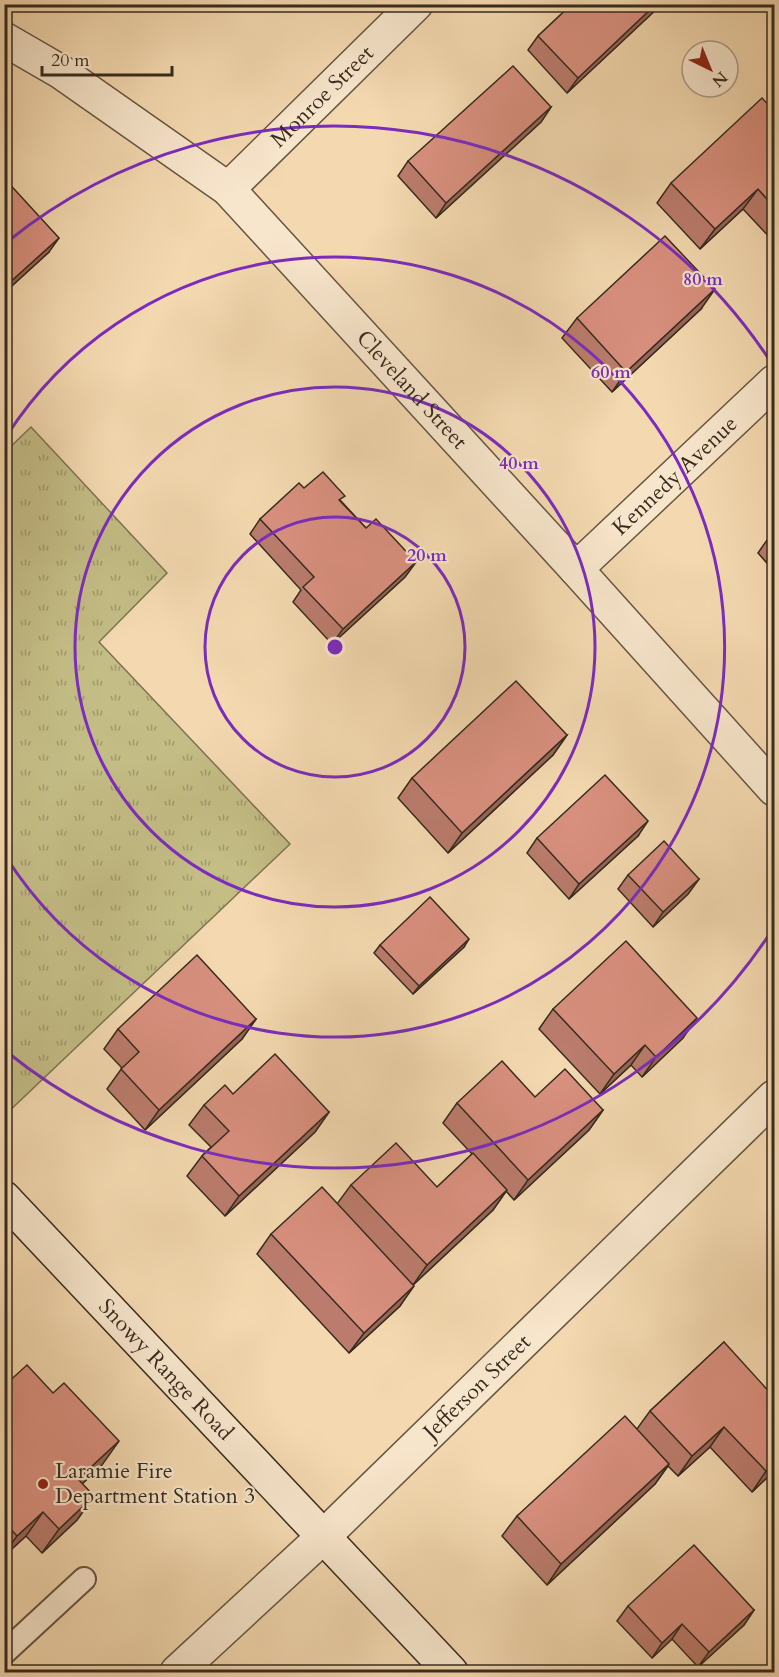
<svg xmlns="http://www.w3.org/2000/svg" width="779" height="1677" font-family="Cardo,serif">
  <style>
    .grass { fill: url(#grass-tufts); stroke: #7d7452; stroke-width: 1.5 }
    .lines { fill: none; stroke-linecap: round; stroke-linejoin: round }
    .lane-casing { stroke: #665642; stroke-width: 26 }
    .street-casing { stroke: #665642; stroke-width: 36 }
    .secondary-casing { stroke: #362b1e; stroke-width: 36 }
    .lane { stroke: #f8e6cc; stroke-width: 22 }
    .street { stroke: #f8e6cc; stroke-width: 33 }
    .secondary { stroke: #f8e6cc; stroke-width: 33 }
    .wall { fill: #bb7c6d; stroke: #362b1e; stroke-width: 1.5 }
    .shaded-wall { fill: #986559; stroke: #362b1e; stroke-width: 1.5 }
    .building { fill: #d9907f; stroke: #362b1e; stroke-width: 1.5 }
    .ring { fill: none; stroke: #7b2cbf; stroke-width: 3 }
    .poi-dot { fill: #8f2418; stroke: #f8e6cc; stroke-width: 2 }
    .labels { text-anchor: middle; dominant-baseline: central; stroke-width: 4.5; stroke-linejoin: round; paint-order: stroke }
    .street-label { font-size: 22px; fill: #362b1e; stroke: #f8e6cc }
    .poi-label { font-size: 22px; fill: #362b1e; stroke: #f8e6cc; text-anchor: start }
    .centre { fill: #7b2cbf; stroke: #f8e6cc; stroke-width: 3 }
    .ring-label { font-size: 18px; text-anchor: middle; font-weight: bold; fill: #7b2cbf; stroke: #f8e6cc; stroke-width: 4.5; stroke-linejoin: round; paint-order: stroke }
  </style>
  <defs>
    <pattern id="grass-tufts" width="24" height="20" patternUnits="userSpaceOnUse" patternTransform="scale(1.5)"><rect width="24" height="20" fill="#c4bd86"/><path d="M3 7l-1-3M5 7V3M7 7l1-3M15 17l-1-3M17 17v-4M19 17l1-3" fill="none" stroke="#a09a6d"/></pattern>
  </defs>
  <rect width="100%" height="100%" fill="#f4d9b0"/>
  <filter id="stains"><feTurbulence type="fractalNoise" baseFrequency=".00333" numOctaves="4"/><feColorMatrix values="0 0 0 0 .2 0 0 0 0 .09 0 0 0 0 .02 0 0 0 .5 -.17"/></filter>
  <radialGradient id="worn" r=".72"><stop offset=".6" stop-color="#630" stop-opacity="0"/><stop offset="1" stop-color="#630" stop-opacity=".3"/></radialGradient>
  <path class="grass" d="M31,427l136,146 -68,69 191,202 -285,271 -1,-662z"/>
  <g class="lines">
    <g class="lane-casing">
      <path id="lane" d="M4,1653l80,-74"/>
    </g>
    <g class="street-casing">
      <g id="street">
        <path id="s1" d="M4,39l57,33 167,117 348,380 198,220"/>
        <path id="s2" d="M228,189l188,-185"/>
        <path id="s3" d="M576,569l198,-187"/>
        <path id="s4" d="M177,1672l146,-135 451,-440"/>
      </g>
    </g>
    <g class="secondary-casing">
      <g id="secondary">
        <path id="s5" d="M4,1198l447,474"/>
      </g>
    </g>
    <use href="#lane" class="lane"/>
    <use href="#street" class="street"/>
    <use href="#secondary" class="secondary"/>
  </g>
  <g class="wall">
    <path d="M572,4h90l-95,89 -39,-43 10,-14z"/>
    <path d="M551,107l-10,15 -105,96 -38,-42 10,-15z"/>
    <path d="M774,111v131l-31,-33 -43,40 -43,-46 14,-20z"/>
    <path d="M4,178l45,74 -45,41z"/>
    <path d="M701,309l-89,83 -50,-54 15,-20z"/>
    <path d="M304,488l37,13 25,27 50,34 -11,15 -73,67 -39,-42 8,-12 -51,-56 10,-15z"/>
    <path d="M774,530v41l-16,-18z"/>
    <path d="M567,735l-14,20 -105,98 -50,-55 14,-20z"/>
    <path d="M638,836l-69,63 -42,-46 10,-15z"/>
    <path d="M628,875l71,4 -11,15 -35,33 -35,-38z"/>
    <path d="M380,945l84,2 -51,47 -39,-41z"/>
    <path d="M553,1009l130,29 -41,39 -11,-12 -31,29 -61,-65z"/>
    <path d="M256,1019l-14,20 -97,91 -38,-41 15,-21 -18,-19 14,-20z"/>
    <path d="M233,1094l96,18 -14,20 -90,84 -38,-40 15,-20 9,-9 -22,-22 15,-20z"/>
    <path d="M535,1097l68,13 -14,20 -75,70 -8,-9 -13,19 -80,75 -13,21 -51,47 -92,-99 14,-20 66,-30 14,-19 86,2 35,-33 -29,-31 14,-20z"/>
    <path d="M724,1342l50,129 -22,21 -42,-45 -32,29 -10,-10 -13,18 -108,101 -45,-49 15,-20 120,-87 13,-18z"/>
    <path d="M4,1386l98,79 -20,19 12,12 -17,24 -35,33 -16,-17 -22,20z"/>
    <path d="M628,1606l126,4 -10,15 -46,42 -26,-28 -20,19 -35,-37z"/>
  </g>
  <g class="shaded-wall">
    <path d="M656,4h6l-95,89 11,-15z"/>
    <path d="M551,107l-10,15 -105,96 10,-15z"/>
    <path d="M758,189l-15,20 -43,40 15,-20z"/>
    <path d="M59,238l-10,14 -45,41v-4l4,-5z"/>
    <path d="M715,289l-14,20 -89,83 14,-20z"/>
    <path d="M416,562l-11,15 -73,67 11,-15z"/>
    <path d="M567,735l-14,20 -105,98 14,-20z"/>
    <path d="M648,821l-10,15 -69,63 10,-15z"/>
    <path d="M699,879l-11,15 -35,33 10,-15z"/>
    <path d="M469,939l-5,8 -51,47 6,-8z"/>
    <path d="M697,1018l-14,20 -41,39 14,-20z"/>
    <path d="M256,1019l-14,20 -97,91 14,-20z"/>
    <path d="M645,1045l-14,20 -31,29 14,-20z"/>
    <path d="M603,1110l-14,20 -75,70 14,-20z"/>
    <path d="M329,1112l-14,20 -90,84 14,-20z"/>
    <path d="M507,1190l-14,20 -80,75 14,-20z"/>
    <path d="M414,1286l-14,20 -51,47 15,-20z"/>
    <path d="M724,1427l-14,20 -32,29 14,-20z"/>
    <path d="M119,1441l-17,24 -40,38 16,-24z"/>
    <path d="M669,1464l-14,20 -108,101 14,-21z"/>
    <path d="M774,1464v7l-22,21 14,-21z"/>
    <path d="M94,1496l-17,24 -35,33 17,-24z"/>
    <path d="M43,1512l-17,24 -22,20v-2l13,-18z"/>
    <path d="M754,1610l-10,15 -46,42 11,-15z"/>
    <path d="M682,1624l-10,15 -20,19 10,-15z"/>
  </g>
  <g class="building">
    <path d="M572,4h84l-78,74 -40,-42z"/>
    <path d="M513,66l38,41 -105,96 -38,-42z"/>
    <path d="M762,98l12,13v96l-16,-18 -43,40 -44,-46z"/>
    <path d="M4,178l55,60 -51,46 -4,-4z"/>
    <path d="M665,236l50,53 -89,83 -49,-54z"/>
    <path d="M323,472l22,24 -6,4 27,28 10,-9 40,43 -73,67 -40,-42 11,-10 -54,-58 39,-36 5,5z"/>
    <path d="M516,681l51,54 -105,98 -50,-55z"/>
    <path d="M605,775l43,46 -69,63 -42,-46z"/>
    <path d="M664,841l35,38 -36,33 -35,-37z"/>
    <path d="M430,897l39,42 -50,47 -39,-41z"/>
    <path d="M626,941l71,77 -41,39 -11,-12 -31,29 -61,-65z"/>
    <path d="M197,955l59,64 -97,91 -38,-41 18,-17 -21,-23z"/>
    <path d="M275,1054l54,58 -90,84 -37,-40 27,-25 -25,-26 21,-20 8,9z"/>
    <path d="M502,1061l33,36 30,-28 38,41 -75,70 -71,-77z"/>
    <path d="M396,1143l41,44 36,-34 34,37 -80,75 -76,-80z"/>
    <path d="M322,1187l92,99 -50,47 -93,-99z"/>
    <path d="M724,1342l50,55v67l-8,7 -42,-44 -32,29 -42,-45z"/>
    <path d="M27,1365l26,28 11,-10 55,58 -41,38 16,17 -35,33 -16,-17 -26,24 -11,-12 -2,1v-139z"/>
    <path d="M625,1416l44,48 -108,100 -44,-48z"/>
    <path d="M694,1545l60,65 -45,42 -27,-28 -20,19 -34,-37z"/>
  </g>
  <g class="ring">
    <circle cx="335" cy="647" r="130"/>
    <circle cx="335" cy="647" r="260"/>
    <path d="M6 437A390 390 0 1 1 6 857"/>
    <path d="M774 927A521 521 0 0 1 7 1052M7 242A521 521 0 0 1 774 367"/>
  </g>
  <circle class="poi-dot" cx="43" cy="1484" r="6"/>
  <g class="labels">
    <g class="street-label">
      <text stroke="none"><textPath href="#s2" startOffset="132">Monroe Street</textPath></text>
      <text stroke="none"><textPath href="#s1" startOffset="542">Cleveland Street</textPath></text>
      <text stroke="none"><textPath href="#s3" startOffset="136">Kennedy Avenue</textPath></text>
      <text stroke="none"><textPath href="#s5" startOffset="236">Snowy Range Road</textPath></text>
      <text stroke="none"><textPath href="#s4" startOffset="414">Jefferson Street</textPath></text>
    </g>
    <g class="poi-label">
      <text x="55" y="1471">Laramie Fire<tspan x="55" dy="25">Department Station 3</tspan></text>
    </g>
  </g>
  <circle cx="335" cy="647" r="9" class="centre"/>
  <g class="ring-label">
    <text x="703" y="285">80 m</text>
    <text x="611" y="378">60 m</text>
    <text x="519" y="469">40 m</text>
    <text x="427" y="561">20 m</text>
  </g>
  <rect width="779" height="1677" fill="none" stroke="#f4d9b0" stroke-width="24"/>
  <rect x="6" y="6" width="767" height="1665" fill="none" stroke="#362b1e" stroke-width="3"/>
  <rect x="12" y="12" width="755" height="1653" fill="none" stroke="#362b1e" stroke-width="1.5"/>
  <g transform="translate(710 69) rotate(137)"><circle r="28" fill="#f8e6cc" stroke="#aa9b86" stroke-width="1.5"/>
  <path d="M0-4.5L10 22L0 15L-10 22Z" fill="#8f2418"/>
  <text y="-9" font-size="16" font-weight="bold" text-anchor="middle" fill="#362b1e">N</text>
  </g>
  <path d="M42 66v9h130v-9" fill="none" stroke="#362b1e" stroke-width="3"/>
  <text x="51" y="66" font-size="18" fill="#362b1e" stroke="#f8e6cc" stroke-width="4.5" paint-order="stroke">20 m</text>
  <rect width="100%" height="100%" filter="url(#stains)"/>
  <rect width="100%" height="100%" fill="url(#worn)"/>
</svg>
